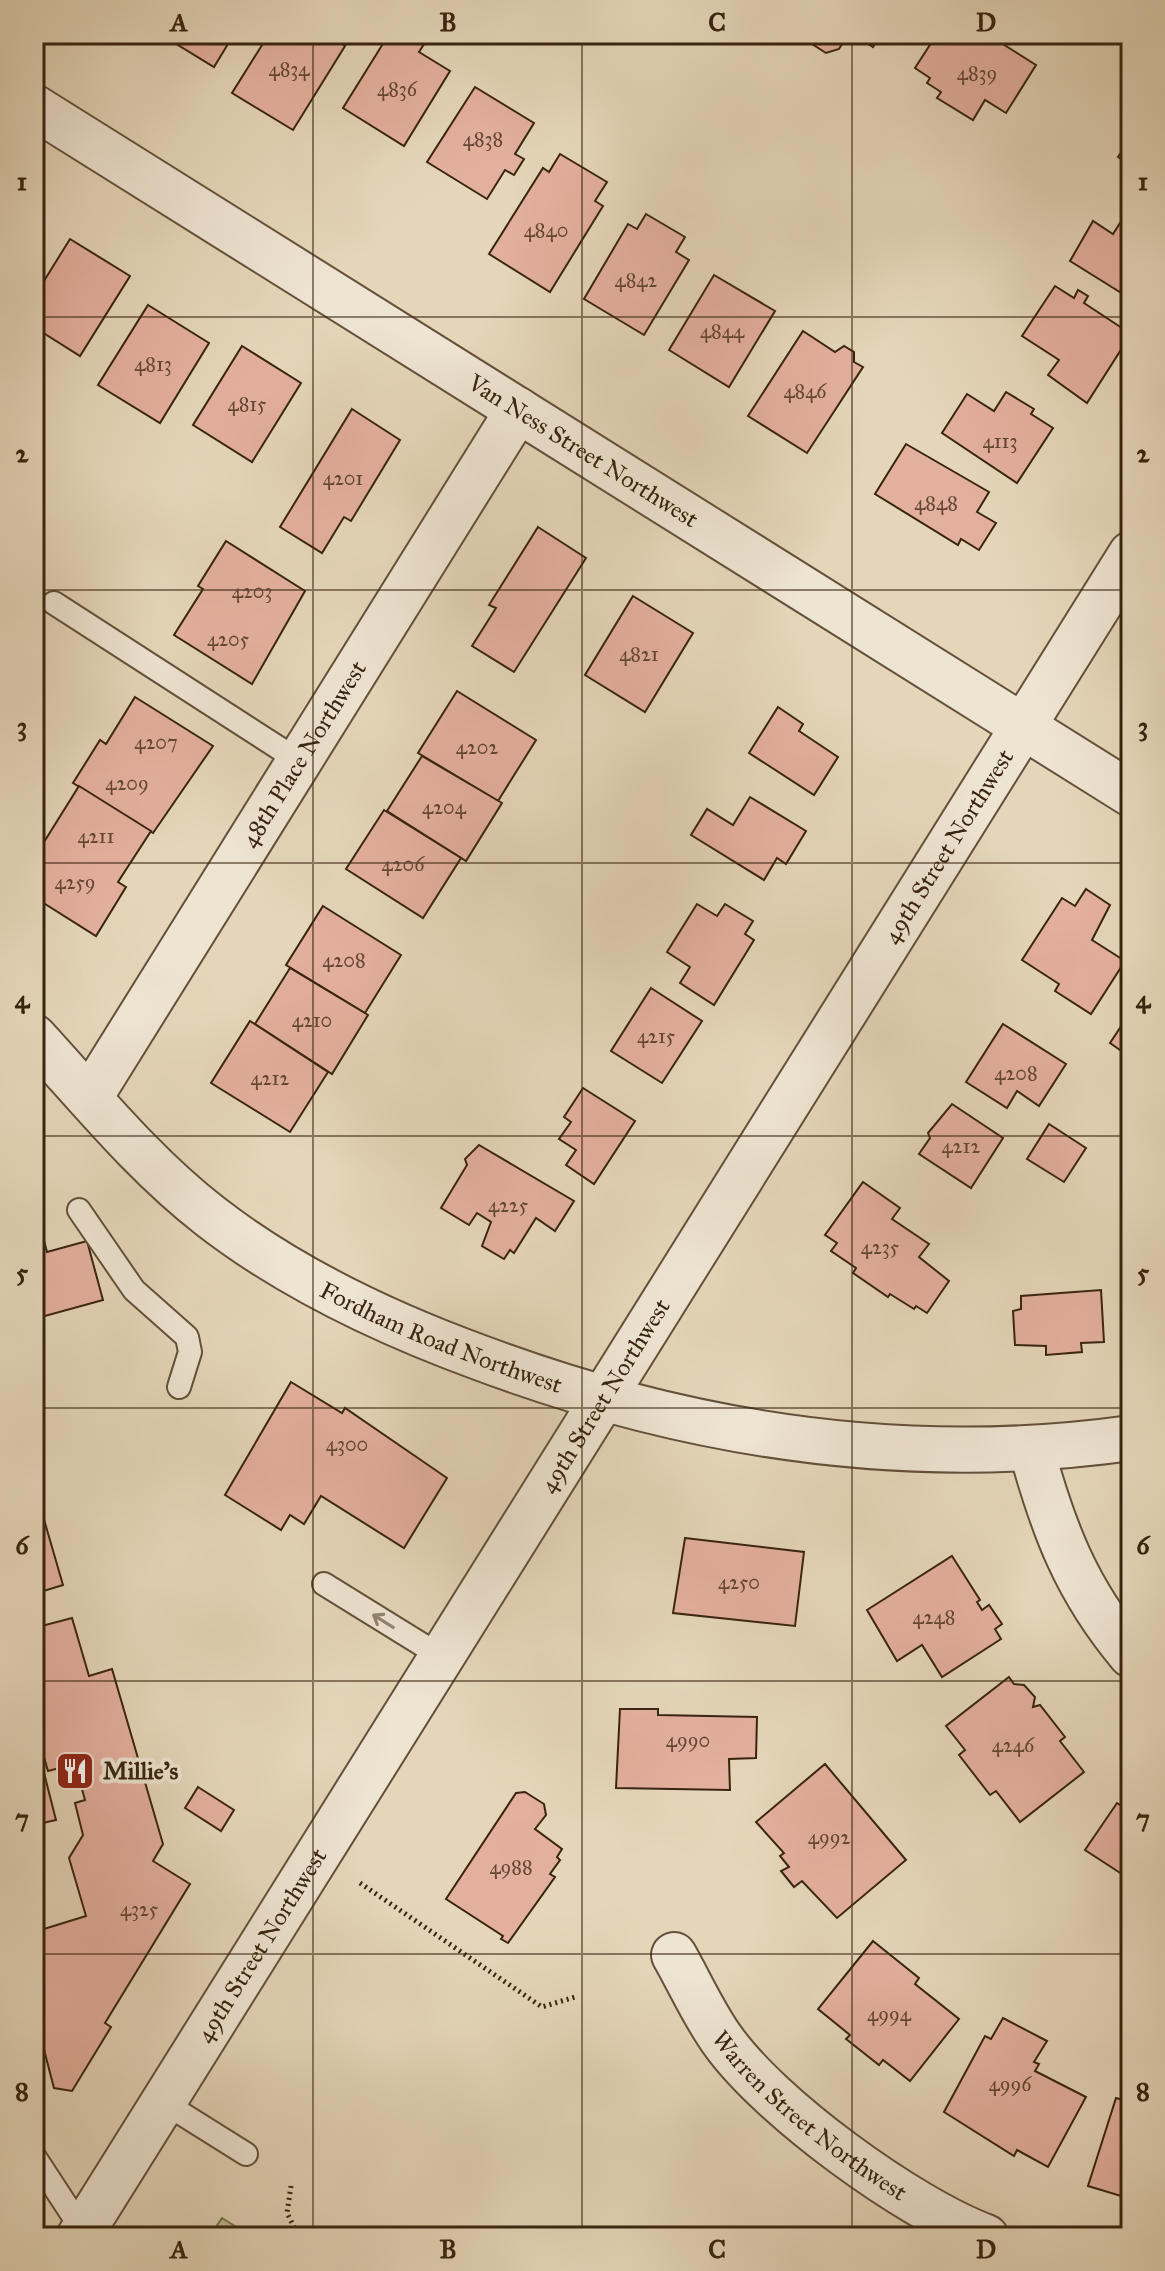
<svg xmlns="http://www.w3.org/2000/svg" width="1165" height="2271" font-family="'IM FELL Great Primer',serif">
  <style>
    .green { fill: #b9bc8c; stroke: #78704e; stroke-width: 2 }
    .building { fill: #e4b09e; stroke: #38240f; stroke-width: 2 }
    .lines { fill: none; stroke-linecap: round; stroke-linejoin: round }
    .lane-casing { stroke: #63503a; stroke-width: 26 }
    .street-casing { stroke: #63503a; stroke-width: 48 }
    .path { stroke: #38240f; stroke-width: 5; stroke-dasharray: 2 4; stroke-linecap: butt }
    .lane { stroke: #eee4d2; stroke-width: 22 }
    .street { stroke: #eee4d2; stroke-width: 44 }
    .oneway { stroke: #938470 }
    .grid { fill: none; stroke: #38240f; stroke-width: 2; stroke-opacity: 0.55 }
    .labels { text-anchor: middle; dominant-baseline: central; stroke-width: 8; stroke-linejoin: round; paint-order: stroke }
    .number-label { font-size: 20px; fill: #634733 }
    .street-label { font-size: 24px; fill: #38240f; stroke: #eee4d2 }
    .poi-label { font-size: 24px; font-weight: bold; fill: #38240f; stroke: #eee4d2; text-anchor: start }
    .neatline { fill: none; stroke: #38240f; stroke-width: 3 }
    .grid-label { font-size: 26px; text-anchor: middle; font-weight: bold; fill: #38240f }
  </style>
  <rect width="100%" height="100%" fill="#e5d6b9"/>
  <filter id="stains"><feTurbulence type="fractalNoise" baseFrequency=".0025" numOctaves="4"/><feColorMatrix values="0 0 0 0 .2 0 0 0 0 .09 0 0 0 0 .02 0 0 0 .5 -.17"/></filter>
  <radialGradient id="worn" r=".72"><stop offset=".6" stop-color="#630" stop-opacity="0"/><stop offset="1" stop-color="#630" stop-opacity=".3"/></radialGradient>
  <path class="green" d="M222,2218l30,19h-43z"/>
  <g class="building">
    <path d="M160,34h74l-20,33z"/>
    <path d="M269,34h57l19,12 -52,84 -61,-37z"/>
    <path d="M389,34l41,1 -11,17 31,19 -46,75 -61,-38z"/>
    <path d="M807,34h41l-9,15 -13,4 -17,-11z"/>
    <path d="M853,34h28l-8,13z"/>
    <path d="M937,34h50l49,31 -30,48 -21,-13 -12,20 -36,-22 4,-6 -14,-9 3,-5 -15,-10z"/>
    <path d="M475,87l59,36 -19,31 9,5 -10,16 -9,-5 -18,29 -60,-37z"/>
    <path d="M1131,137v28l-13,-8z"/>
    <path d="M560,154l47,28 -12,19 8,5 -53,86 -61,-38 54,-86 6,4z"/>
    <path d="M1127,212l4,3v84l-61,-38 23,-40 20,13z"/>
    <path d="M646,214l39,23 -9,15 13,8 -45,75 -60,-36 44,-75 9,5z"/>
    <path d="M70,239l60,37 -50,80 -46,-29v-30z"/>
    <path d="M714,275l61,36 -46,76 -60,-37z"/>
    <path d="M1055,286l19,12 4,-8 10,6 -4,7 47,31 -44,69 -39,-28 11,-15 -37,-24z"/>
    <path d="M148,305l61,38 -49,80 -62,-38z"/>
    <path d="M803,331l32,21 9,-6 10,6v10l9,5 -56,86 -59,-37z"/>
    <path d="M242,346l59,37 -49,79 -59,-37z"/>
    <path d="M1006,392l28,17 -3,5 22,14 -36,55 -75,-50 25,-39 27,17z"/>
    <path d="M352,409l48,31 -49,81 -7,-4 -22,36 -42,-26z"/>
    <path d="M906,444l83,48 -12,20 19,11 -17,27 -18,-11 -3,6 -83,-51z"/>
    <path d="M538,527l48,31 -72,114 -42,-26 24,-38 -7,-3z"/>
    <path d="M226,541l79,50 -53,93 -78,-49 29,-46 -5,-3z"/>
    <path d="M633,596l60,37 -48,79 -60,-37z"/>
    <path d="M457,691l79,49 -38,61 -80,-48z"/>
    <path d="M135,697l78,49 -60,87 -80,-50 27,-43 6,4z"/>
    <path d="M778,707l25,17 -4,7 39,26 -24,38 -65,-42z"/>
    <path d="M422,756l80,47 -36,58 -79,-50z"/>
    <path d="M79,786l72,45 -33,51 8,5 -30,49 -62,-39v-39z"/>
    <path d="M750,797l56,34 -20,33 -9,-6 -13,22 -73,-45 16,-26 26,16z"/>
    <path d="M384,810l77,48 -38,60 -77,-49z"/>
    <path d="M1086,889l24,16 -18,35 33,21 -34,53 -36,-23 4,-7 -37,-24 40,-62 13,8z"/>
    <path d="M697,904l20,12 8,-12 28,17 -8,13 9,6 -40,65 -34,-22 10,-16 -23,-15z"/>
    <path d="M323,906l78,49 -36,58 -79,-48z"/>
    <path d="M290,968l78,47 -36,59 -77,-50z"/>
    <path d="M651,988l51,33 -40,62 -51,-32z"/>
    <path d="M250,1021l78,51 -38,60 -79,-49z"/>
    <path d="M1003,1024l63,40 -27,42 -22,-15 -10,17 -41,-26z"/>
    <path d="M1122,1025l9,6 -1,26 -20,-14z"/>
    <path d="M583,1088l52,33 -41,63 -28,-19 10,-15 -17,-11 12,-17 -7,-5z"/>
    <path d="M952,1104l51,34 -32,50 -52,-34 11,-16 -2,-5z"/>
    <path d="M1049,1124l37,24 -22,34 -37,-23z"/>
    <path d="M479,1145l95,56 -19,30 -19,-13 -22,35 -4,-3 -6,9 -22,-13 9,-24 -14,-9 -8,12 -28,-17 26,-43 -2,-6z"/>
    <path d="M863,1182l37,26 -8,11 37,25 -10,13 30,24 -22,32 -11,-7 -2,3 -24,-15 -2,3 -35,-24 3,-5 -25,-17 6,-8 -12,-8z"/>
    <path d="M34,1203l13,49 40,-11 16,59 -69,19z"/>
    <path d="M1101,1290l3,52 -23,1 1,9 -36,3v-9l-31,-1 -2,-34 8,-2v-13z"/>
    <path d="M291,1382l51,31 3,-5 102,70 -43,70 -83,-52 -17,28 -14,-9 -9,15 -56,-35z"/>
    <path d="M34,1485l29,100 -29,9z"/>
    <path d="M685,1538l119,14 -9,74 -122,-13z"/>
    <path d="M952,1556l28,44 -3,2 5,8 7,-5 13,19 -7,5 6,10 -59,38 -20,-32 -25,16 -30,-51z"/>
    <path d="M72,1618l17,58 23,-7 51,175 -10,17 37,23 -85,139 6,4 -39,64 -18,-3 -18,-69 6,-5 -8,-31v-51l52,-16 -17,-58 14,-23 -8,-32 10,-3 -10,-36 -27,7 -14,-48v-95z"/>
    <path d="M1009,1677l5,7 10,1 11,12 -2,10 7,-2 25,32 -5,4 24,31 -64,50 -24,-31 -6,4 -31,-40 6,-5 -19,-24z"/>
    <path d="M620,1709h38v6l99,2 -1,41 -27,1 1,31 -114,-2z"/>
    <path d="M825,1764l81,96 -69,58 -35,-37 -8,6 -13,-16 8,-4 -9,-11 4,-3 -28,-31z"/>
    <path d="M42,1765l14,55 -22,5v-58z"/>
    <path d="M198,1787l36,23 -13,21 -36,-23z"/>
    <path d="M525,1792l19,12 2,11 -11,14 27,20 -5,8 3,3 -10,14 5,3 -47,66 -7,-4 2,-3 -57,-37 70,-106z"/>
    <path d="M1117,1803l14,9v68l-46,-30z"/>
    <path d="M873,1941l46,37 -4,6 44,35 -49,62 -27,-21 -4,5 -33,-26 4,-4 -32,-26z"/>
    <path d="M1003,2018l44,23 -13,21 5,2 -4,7 51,26 -38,70 -31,-17 -3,6 -70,-44 41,-76 6,3z"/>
    <path d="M1116,2098l15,4v97l-43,-13z"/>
  </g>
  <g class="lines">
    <g class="lane-casing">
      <g id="lane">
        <path d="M54,603l245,158"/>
        <path d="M79,1210l55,80 53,47 3,15 -11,35"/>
        <path d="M324,1584l118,73"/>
        <path d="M163,2102l83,52"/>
        <path d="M34,2156l49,75"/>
      </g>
    </g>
    <g class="street-casing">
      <g id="street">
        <path id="s1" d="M34,107l1097,687"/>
        <path id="s2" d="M34,1037c56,61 110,128 176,179 81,63 175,107 271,142 209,78 428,111 650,80"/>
        <path id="s3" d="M90,1097l428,-687"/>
        <path d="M1031,1448c22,80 45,142 100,207"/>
        <path id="s4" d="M674,1955c16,28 30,60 49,86 48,67 185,167 263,196"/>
        <path id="s5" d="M79,2237l1052,-1683"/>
      </g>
    </g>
    <g class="path">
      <path d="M360,1883l182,124 33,-10"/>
      <path d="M291,2186l-4,27 12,24"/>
    </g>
    <use href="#lane" class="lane"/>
    <use href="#street" class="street"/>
  </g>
  <defs><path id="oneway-shaft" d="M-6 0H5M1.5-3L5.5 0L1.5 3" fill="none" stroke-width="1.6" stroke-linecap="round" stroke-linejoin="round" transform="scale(2)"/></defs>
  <use class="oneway" href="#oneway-shaft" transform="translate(383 1621) rotate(-148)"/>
  <path class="grid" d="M313,34v2203M582,34v2203M852,34v2203M34,317h1097M34,590h1097M34,863h1097M34,1136h1097M34,1408h1097M34,1681h1097M34,1954h1097"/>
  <defs>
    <g id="restaurant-square" transform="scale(2)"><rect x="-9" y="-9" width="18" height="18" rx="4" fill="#8f2418" stroke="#eee4d2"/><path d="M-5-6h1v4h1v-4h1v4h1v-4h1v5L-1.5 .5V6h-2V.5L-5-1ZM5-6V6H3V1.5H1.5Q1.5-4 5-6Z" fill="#fff"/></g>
  </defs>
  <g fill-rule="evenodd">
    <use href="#restaurant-square" x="75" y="1771"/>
  </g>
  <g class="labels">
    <g class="number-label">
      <text x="289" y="69">4834</text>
      <text x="977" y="73">4839</text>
      <text x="397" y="89">4836</text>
      <text x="483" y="139">4838</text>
      <text x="546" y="230">4840</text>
      <text x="636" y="280">4842</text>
      <text x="722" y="331">4844</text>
      <text x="153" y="364">4813</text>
      <text x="805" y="391">4846</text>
      <text x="247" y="404">4815</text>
      <text x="1000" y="441">4113</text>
      <text x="343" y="478">4201</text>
      <text x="936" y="503">4848</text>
      <text x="252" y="591">4203</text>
      <text x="228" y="639">4205</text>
      <text x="639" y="654">4821</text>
      <text x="156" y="742">4207</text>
      <text x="477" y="747">4202</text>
      <text x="127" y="783">4209</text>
      <text x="444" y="807">4204</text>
      <text x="96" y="836">4211</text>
      <text x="403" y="864">4206</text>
      <text x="75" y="882">4259</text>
      <text x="344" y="960">4208</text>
      <text x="312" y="1020">4210</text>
      <text x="656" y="1036">4215</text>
      <text x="1016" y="1073">4208</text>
      <text x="270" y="1078">4212</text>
      <text x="961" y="1146">4212</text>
      <text x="508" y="1205">4225</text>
      <text x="880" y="1247">4235</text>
      <text x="347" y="1444">4300</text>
      <text x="739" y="1582">4250</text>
      <text x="934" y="1617">4248</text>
      <text x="688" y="1740">4990</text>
      <text x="1013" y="1745">4246</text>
      <text x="829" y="1837">4992</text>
      <text x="511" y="1867">4988</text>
      <text x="139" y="1909">4325</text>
      <text x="889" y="2014">4994</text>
      <text x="1010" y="2084">4996</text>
    </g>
    <g class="street-label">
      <text stroke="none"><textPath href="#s1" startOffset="648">Van Ness Street Northwest</textPath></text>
      <text stroke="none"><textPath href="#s3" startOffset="404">48th Place Northwest</textPath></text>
      <text stroke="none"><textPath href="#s5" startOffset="1640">49th Street Northwest</textPath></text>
      <text stroke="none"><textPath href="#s2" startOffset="514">Fordham Road Northwest</textPath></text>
      <text stroke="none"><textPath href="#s5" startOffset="992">49th Street Northwest</textPath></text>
      <text stroke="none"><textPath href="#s5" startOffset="344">49th Street Northwest</textPath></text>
      <text stroke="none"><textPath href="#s4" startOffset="214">Warren Street Northwest</textPath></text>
    </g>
    <g class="poi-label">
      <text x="103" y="1771">Millie’s</text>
    </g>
  </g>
  <rect width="1165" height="2271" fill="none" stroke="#e5d6b9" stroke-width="88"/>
  <rect x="44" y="44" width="1077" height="2183" class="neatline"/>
  <g class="grid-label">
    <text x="179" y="31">A</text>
    <text x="448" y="31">B</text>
    <text x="717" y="31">C</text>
    <text x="986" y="31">D</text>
    <text x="22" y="190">1</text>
    <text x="1143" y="190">1</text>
    <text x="22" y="462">2</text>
    <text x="1143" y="462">2</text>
    <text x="22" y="735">3</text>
    <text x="1143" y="735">3</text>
    <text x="22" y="1008">4</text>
    <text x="1143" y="1008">4</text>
    <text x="22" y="1281">5</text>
    <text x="1143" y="1281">5</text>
    <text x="22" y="1554">6</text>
    <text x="1143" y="1554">6</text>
    <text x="22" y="1827">7</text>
    <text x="1143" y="1827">7</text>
    <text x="22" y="2100">8</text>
    <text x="1143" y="2100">8</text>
    <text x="179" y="2258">A</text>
    <text x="448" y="2258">B</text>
    <text x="717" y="2258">C</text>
    <text x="986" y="2258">D</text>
  </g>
  <rect width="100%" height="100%" filter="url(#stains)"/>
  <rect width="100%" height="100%" fill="url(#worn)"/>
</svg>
